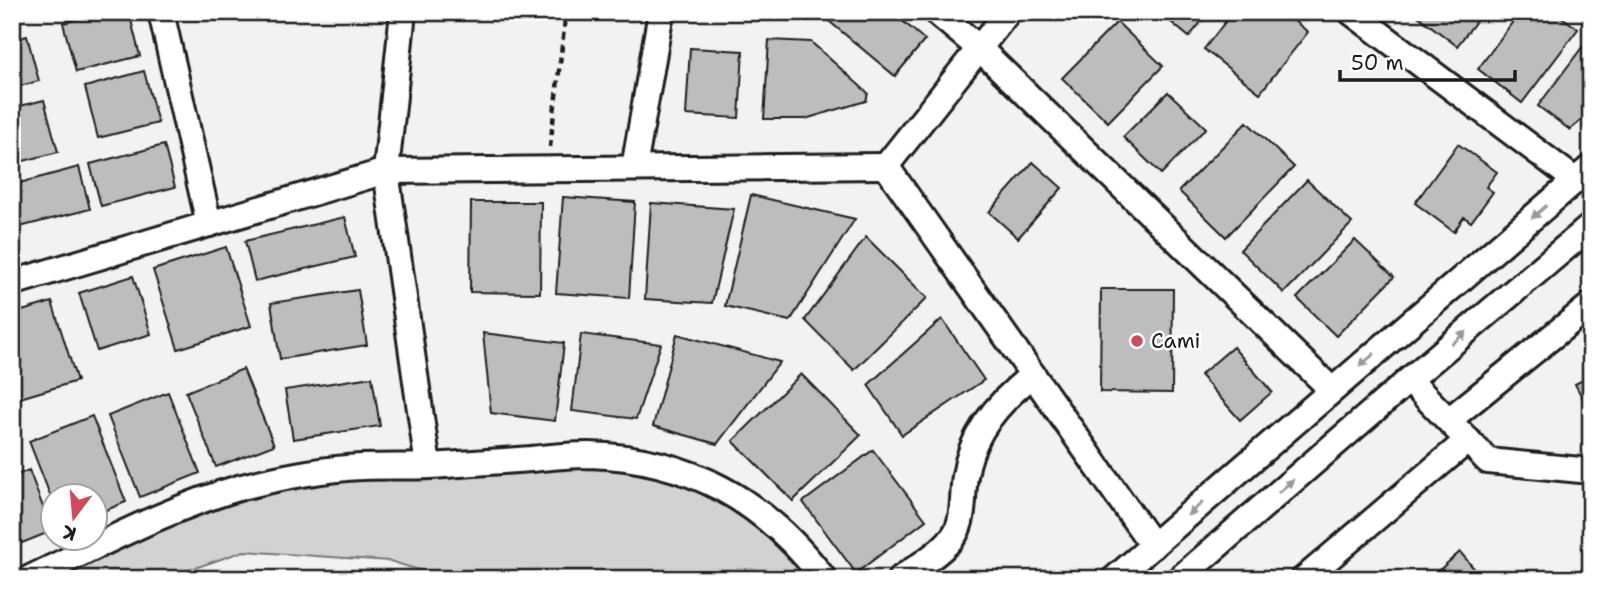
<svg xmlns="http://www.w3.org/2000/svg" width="1603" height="591" font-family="'Shantell Sans',sans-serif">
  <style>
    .green { fill: #d2d2d2; stroke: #777; stroke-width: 2 }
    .building { fill: #bdbdbd; stroke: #1c1c1c; stroke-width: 2 }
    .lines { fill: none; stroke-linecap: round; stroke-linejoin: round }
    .minor-casing { stroke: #1c1c1c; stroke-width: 30 }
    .path { stroke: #1c1c1c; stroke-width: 4.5; stroke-dasharray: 7 5; stroke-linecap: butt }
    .minor { stroke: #fff; stroke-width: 24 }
    .oneway { fill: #999 }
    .poi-dot { fill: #d1495b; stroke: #fff; stroke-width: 2.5 }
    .labels { text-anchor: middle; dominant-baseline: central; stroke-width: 5; stroke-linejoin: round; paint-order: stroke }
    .poi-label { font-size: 21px; fill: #1c1c1c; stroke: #fff; text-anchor: start }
  </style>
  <rect width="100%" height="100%" fill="#f2f2f2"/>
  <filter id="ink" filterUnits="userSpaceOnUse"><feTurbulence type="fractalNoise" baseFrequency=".0143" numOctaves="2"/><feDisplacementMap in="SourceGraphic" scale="14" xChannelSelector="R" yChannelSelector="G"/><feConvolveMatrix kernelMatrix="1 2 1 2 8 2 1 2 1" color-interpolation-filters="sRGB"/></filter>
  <g filter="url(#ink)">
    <path class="green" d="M569,445l131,41 82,57 25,36h-360l-57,-18 -146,-10 -81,28h-136l219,-95z"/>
    <g class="building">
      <path d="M105,12h24l11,44 -64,16 -13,-49z"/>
      <path d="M187,12h25l-23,7z"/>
      <path d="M818,12h74l33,28 -30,36z"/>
      <path d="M1159,12h50l-20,25z"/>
      <path d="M1233,12h50l25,20 -48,61 -56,-44z"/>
      <path d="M1421,12h62l-26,34 -39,-30z"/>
      <path d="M1520,12h35l23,17 -56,74 -44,-34z"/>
      <path d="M1117,22l46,44 -55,56 -46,-44z"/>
      <path d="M27,36l12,45 -27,7v-48z"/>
      <path d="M1589,38l2,1v73l-21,18 -32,-24z"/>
      <path d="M769,40l42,2 57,51 -2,8 -61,18h-41z"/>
      <path d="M690,48l53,3 -4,67 -53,-3z"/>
      <path d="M144,71l14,52 -60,15 -13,-51z"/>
      <path d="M1168,92l38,36 -45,46 -38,-37z"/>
      <path d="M44,100l14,52 -46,12v-56z"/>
      <path d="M1247,122l47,45 -68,70 -47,-46z"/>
      <path d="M1458,144l39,28 -11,15 7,5 -22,30 -7,-5 -10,15 -39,-29z"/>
      <path d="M164,145l11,42 -74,19 -11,-42z"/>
      <path d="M1033,162l29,26 -44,50 -29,-26z"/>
      <path d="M79,167l11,42 -78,20v-44z"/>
      <path d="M1307,180l45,43 -68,70 -44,-43z"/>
      <path d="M751,195l104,24 -65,102 -65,-15z"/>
      <path d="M563,197l72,5 -6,96 -73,-5z"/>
      <path d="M471,202h70l-1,91 -70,-1z"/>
      <path d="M651,203l83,6 -22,94 -67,-4z"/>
      <path d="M345,217l10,40 -100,24 -10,-40z"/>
      <path d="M866,237l61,61 -73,72 -49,-50z"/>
      <path d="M1355,240l39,37 -58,59 -39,-38z"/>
      <path d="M226,247l25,79 -73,23 -25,-79z"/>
      <path d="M133,276l18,58 -54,17 -18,-58z"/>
      <path d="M1101,289h72l-1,104 -72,-1z"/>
      <path d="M358,290l9,55 -87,14 -9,-56z"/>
      <path d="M52,302l25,79 -57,17 -8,-24v-60z"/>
      <path d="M942,319l42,61 -82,55 -34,-50z"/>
      <path d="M483,333l81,10 -9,78 -64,-8z"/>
      <path d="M581,334l80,10 -25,75 -64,-8z"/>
      <path d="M677,334l103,28 -63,82 -64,-18z"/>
      <path d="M1233,347l39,45 -32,28 -40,-45z"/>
      <path d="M243,369l31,76 -58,22 -30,-75z"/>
      <path d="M801,374l60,61 -68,66 -60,-60z"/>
      <path d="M1591,376v38l-16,-30z"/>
      <path d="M372,377l8,49 -87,13 -8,-49z"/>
      <path d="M168,392l32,81 -60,24 -32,-81z"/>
      <path d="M92,416l34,86 -32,13v-19h-42v4l-23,-59z"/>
      <path d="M873,450l53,70 -70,53 -53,-71z"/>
      <path d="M29,470l23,61 -40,16v-70z"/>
      <path d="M1460,552l23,27h-54z"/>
    </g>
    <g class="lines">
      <g class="minor-casing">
        <g id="minor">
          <path d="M161,12l48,212"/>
          <path d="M403,12l-17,159 42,295"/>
          <path d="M936,12l43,36 353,342"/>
          <path d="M1351,12l224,168"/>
          <path d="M886,166l267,380"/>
          <path d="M886,166l122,-154"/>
          <path d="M634,168l27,-156"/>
          <path d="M12,283l374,-112 500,-5"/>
          <path d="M1409,380l79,81 103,10"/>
          <path d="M1449,420l142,-115"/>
          <path d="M28,579c70,-33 140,-71 214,-92 39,-10 80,-18 120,-20 23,-1 46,0 69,-1 33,-2 67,-5 100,-7 19,-2 39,-4 58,-4 100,3 175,45 235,124"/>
          <path d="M900,579c17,-12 44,-28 55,-45 10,-17 7,-39 10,-58 6,-42 35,-76 68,-101"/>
          <path d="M1114,579l477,-412"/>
          <path d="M1179,579l230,-199 182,-154"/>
          <path d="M1304,579l164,-139"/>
        </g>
      </g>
      <path class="path" d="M550,147l16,-135"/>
      <use href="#minor" class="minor"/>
    </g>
    <defs><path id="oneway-solid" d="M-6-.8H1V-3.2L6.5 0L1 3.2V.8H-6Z" transform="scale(1.75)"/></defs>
    <g class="oneway">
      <use href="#oneway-solid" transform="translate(1539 212) rotate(139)"/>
      <use href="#oneway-solid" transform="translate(1459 338) rotate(-40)"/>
      <use href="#oneway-solid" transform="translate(1367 360) rotate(139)"/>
      <use href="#oneway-solid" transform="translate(1286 486) rotate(-41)"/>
      <use href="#oneway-solid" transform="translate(1195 509) rotate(139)"/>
    </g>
  </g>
  <circle class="poi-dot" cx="1137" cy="341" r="7"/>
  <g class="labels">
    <g class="poi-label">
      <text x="1151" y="341">Cami</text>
    </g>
  </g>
  <rect width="1603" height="591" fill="none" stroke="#fff" stroke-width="42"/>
  <rect x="21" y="21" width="1561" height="549" fill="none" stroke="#1c1c1c" stroke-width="2.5" filter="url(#ink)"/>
  <g transform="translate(74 517) rotate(196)"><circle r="33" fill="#ffffff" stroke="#a4a4a4" stroke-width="2"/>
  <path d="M0-5L12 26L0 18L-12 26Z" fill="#d1495b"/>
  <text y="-10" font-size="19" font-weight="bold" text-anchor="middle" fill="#1c1c1c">K</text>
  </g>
  <path d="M1340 70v10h175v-10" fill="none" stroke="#1c1c1c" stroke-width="3.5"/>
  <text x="1351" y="70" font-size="21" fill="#1c1c1c" stroke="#ffffff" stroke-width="5" paint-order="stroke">50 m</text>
</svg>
